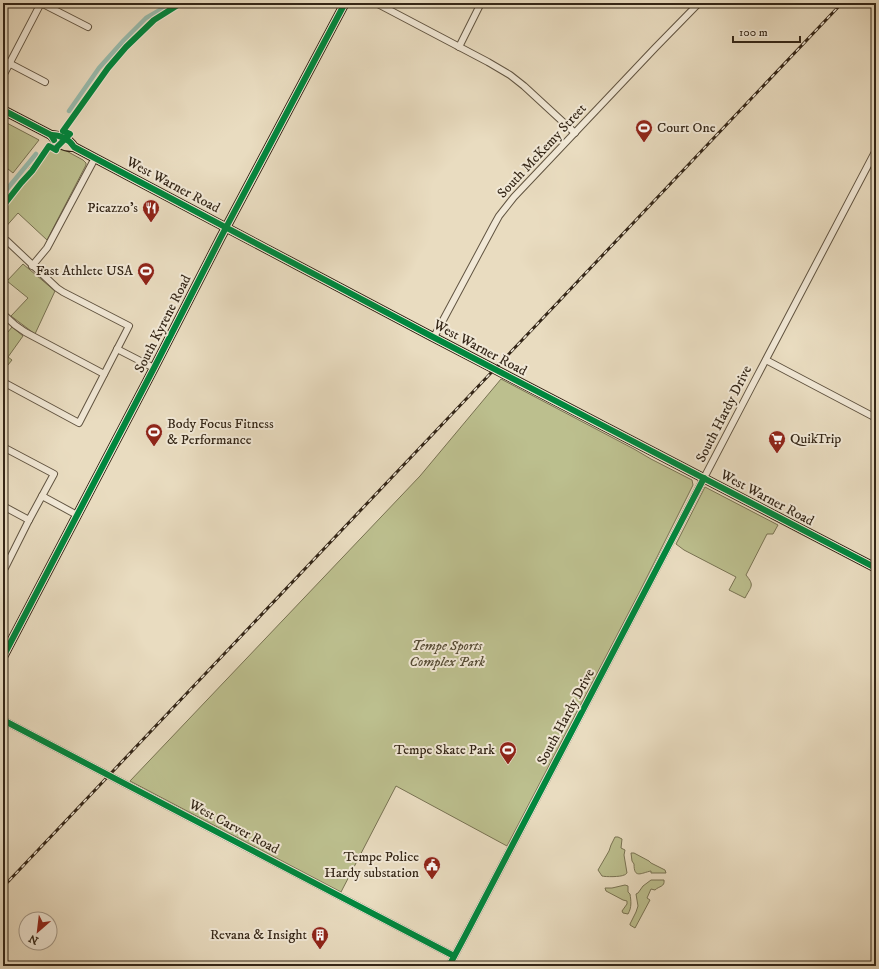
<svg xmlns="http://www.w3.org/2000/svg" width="879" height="969" font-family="'IM FELL DW Pica',serif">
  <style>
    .green { fill: #bcbf8e; stroke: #787252 }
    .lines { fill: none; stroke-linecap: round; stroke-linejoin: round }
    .canal { stroke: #98bcae; stroke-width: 4.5 }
    .minor-casing { stroke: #615441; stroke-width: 8 }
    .major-casing { stroke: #342617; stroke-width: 10 }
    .minor { stroke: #f1e8d6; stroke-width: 6 }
    .major { stroke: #e9dcc0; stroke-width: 8 }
    .rail-casing { stroke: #342617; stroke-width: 3 }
    .rail { stroke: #f1e8d6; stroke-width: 1.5; stroke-dasharray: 4.5; stroke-linecap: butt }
    .cycleway-casing { stroke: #f1e8d6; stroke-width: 8 }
    .cycleway { stroke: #00873e; stroke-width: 6 }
    .labels { text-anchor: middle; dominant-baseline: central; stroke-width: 4; stroke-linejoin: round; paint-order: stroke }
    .poi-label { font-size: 14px; fill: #342617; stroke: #f1e8d6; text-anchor: end }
    .street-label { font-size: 14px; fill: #342617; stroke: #f1e8d6 }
    .park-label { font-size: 14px; font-style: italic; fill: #564c35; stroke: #f1e8d6 }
  </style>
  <rect width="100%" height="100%" fill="#e9dcc0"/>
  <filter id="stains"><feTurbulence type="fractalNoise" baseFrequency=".005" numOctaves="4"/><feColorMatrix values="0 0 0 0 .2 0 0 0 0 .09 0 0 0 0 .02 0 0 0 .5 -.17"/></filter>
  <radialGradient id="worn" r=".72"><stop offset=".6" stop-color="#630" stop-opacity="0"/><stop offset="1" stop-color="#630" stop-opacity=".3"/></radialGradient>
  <g class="green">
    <path d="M3,121l36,19 -26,33 -10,-8z"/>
    <path d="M50,142l33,18 3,3v2l-39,75 -29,-27 -15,17v-40l4,7z"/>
    <path d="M23,264l32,27 -20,43 -24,-18 17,-18 -21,-17z"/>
    <path d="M12,327l11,9 -15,21 4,3 -9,11v-33z"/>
    <path d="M501,379l133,70 17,10 41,21 1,5 -53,106 -133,255 -111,-60 -55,106 -211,-111 290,-305z"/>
    <path d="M705,487l73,38 -5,9h-6l-21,41c9,11 5,11 -1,23l-16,-8 7,-13 -52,-27 -8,-6z"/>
    <path d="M615,837h3l4,2 -1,9 4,2 -1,5 3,18c-1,1 -2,2 -3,2 -3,2 -19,2 -22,1l-4,-6 11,-19 2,-6z"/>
    <path d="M631,853h3l15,8 2,2 14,7 1,3h-15v-2c-10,2 -17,8 -17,-7l-2,-3z"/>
    <path d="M651,880h13c1,7 -5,6 -9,10l-4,-1 -4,9 3,2 -15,28 -5,-3v-1l6,-12 2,-6 -2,-12 2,-1 5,-7z"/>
    <path d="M625,885l3,1v6l2,2c1,7 2,13 -2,20l-5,-1 -1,-2 5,-7v-3l-4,-1 -17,-9 -1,-3h7z"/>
  </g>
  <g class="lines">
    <g class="canal">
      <path d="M69,111l30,-43 25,-28 22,-22 26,-15"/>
      <path d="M3,194l33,-40"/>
    </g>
    <g class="minor-casing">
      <g id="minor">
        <path d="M41,3l47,24"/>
        <path d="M376,3l112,59 22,13 14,11 51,47"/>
        <path d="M459,47l22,-44"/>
        <path d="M3,60l42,22"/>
        <path d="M3,76l38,-73"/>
        <path d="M3,240l4,1 50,47 6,4 66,34 -50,97 -76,-41"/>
        <path d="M32,266l15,-18 48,-90"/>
        <path d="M3,314l12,11 10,7 79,42"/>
        <path d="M434,337l60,-112 5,-9 15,-19 141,-149 44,-45"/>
        <path d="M117,349l37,19"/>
        <path d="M766,360l110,58"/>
        <path d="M3,447l51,27 -25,46 -24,48 -2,-1"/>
        <path d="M42,496l35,19"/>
        <path d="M3,506l26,14"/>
        <path d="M3,720l451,236"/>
        <path d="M449,966l16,-30 288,-552 123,-234"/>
      </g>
    </g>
    <g class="major-casing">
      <g id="major">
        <path d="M3,110l48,25c6,8 13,13 23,12"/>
        <path d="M51,135c9,0 18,4 23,12l357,189 445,232"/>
        <path d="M3,657l151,-289 67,-131 124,-234"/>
      </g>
    </g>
    <use href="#minor" class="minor"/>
    <use href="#major" class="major"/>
    <g class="rail-casing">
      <path id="rail" d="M3,887l839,-884"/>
    </g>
    <use href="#rail" class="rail"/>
    <g class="cycleway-casing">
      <g id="cycleway">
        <path d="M3,110l48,25 3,5"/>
        <path d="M51,135c9,0 18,4 23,12l357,189 445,232"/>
        <path d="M3,206l18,-23 11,-12 17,-25 7,4 1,-3 13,-13 -7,-3 45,-63 18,-21 28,-27 27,-17"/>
        <path d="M3,657l151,-289 67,-131 124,-234"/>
        <path d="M3,720l451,236"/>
        <path d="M449,966l16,-30 239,-458"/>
      </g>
    </g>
    <use href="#cycleway" class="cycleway"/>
  </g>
  <defs>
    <g id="stadium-pin" transform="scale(0.9)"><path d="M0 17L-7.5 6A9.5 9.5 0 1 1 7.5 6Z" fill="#8f2418" stroke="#f1e8d6"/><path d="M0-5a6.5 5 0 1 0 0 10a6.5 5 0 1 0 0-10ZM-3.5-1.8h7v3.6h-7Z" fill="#fff"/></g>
    <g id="restaurant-pin" transform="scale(0.9)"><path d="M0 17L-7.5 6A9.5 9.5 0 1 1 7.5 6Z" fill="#8f2418" stroke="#f1e8d6"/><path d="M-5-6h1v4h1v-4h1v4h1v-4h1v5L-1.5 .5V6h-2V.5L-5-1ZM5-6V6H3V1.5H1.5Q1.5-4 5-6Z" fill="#fff"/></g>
    <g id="supermarket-pin" transform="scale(0.9)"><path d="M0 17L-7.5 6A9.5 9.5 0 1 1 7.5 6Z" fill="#8f2418" stroke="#f1e8d6"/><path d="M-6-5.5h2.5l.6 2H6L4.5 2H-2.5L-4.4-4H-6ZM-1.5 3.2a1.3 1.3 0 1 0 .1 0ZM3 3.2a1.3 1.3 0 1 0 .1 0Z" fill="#fff"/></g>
    <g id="civic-pin" transform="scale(0.9)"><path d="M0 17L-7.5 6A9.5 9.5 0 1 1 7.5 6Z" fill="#8f2418" stroke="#f1e8d6"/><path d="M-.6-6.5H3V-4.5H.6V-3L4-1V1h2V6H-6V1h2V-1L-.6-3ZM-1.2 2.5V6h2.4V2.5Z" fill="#fff"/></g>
    <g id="building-pin" transform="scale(0.9)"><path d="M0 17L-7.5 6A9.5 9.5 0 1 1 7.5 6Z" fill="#8f2418" stroke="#f1e8d6"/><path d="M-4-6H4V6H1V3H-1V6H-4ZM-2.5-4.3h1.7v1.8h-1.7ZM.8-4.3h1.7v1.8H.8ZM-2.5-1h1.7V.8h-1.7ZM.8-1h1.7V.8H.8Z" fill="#fff"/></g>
  </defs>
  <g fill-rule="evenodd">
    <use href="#stadium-pin" x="644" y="128"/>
    <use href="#restaurant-pin" x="151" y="208"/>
    <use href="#stadium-pin" x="146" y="271"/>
    <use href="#stadium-pin" x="154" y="432"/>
    <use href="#supermarket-pin" x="777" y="439"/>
    <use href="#stadium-pin" x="508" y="750"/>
    <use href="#civic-pin" x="432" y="865"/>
    <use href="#building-pin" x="320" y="935"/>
  </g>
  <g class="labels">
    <g class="poi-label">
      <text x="657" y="128" text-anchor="start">Court One</text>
      <text x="138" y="208">Picazzo’s</text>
      <text x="133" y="271">Fast Athlete USA</text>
      <text x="167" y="424" text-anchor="start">Body Focus Fitness<tspan x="167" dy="16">&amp; Performance</tspan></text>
      <text x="790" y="439" text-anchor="start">QuikTrip</text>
      <text x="495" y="750">Tempe Skate Park</text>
      <text x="419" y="857">Tempe Police<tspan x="419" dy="16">Hardy substation</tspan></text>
      <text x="307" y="935">Revana &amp; Insight</text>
    </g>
    <g class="street-label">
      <text transform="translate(542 151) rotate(-47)">South McKemy Street</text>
      <text transform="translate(173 185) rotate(28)">West Warner Road</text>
      <text transform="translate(163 324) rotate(-63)">South Kyrene Road</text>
      <text transform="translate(480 348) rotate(28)">West Warner Road</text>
      <text transform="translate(724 414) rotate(-63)">South Hardy Drive</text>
      <text transform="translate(767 498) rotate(28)">West Warner Road</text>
      <text transform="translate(566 717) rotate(-62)">South Hardy Drive</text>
      <text transform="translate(234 827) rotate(28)">West Carver Road</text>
    </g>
    <g class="park-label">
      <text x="447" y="646">Tempe Sports<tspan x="447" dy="16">Complex Park</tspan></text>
    </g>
  </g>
  <rect width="879" height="969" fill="none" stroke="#e9dcc0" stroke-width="16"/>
  <rect x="4" y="4" width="871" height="961" fill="none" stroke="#342617" stroke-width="2"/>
  <rect x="8" y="8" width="863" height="953" fill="none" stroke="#342617"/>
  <g transform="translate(38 931) rotate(208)"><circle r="19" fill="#f1e8d6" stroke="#a59a8a"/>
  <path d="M0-3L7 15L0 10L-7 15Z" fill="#8f2418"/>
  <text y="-6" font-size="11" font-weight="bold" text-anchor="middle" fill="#342617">N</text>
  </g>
  <path d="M733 36v6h67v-6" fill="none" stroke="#342617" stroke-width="2"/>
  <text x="739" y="36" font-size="12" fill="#342617" stroke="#f1e8d6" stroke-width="3" paint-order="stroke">100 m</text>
  <rect width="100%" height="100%" filter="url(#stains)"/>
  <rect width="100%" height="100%" fill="url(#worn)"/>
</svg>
